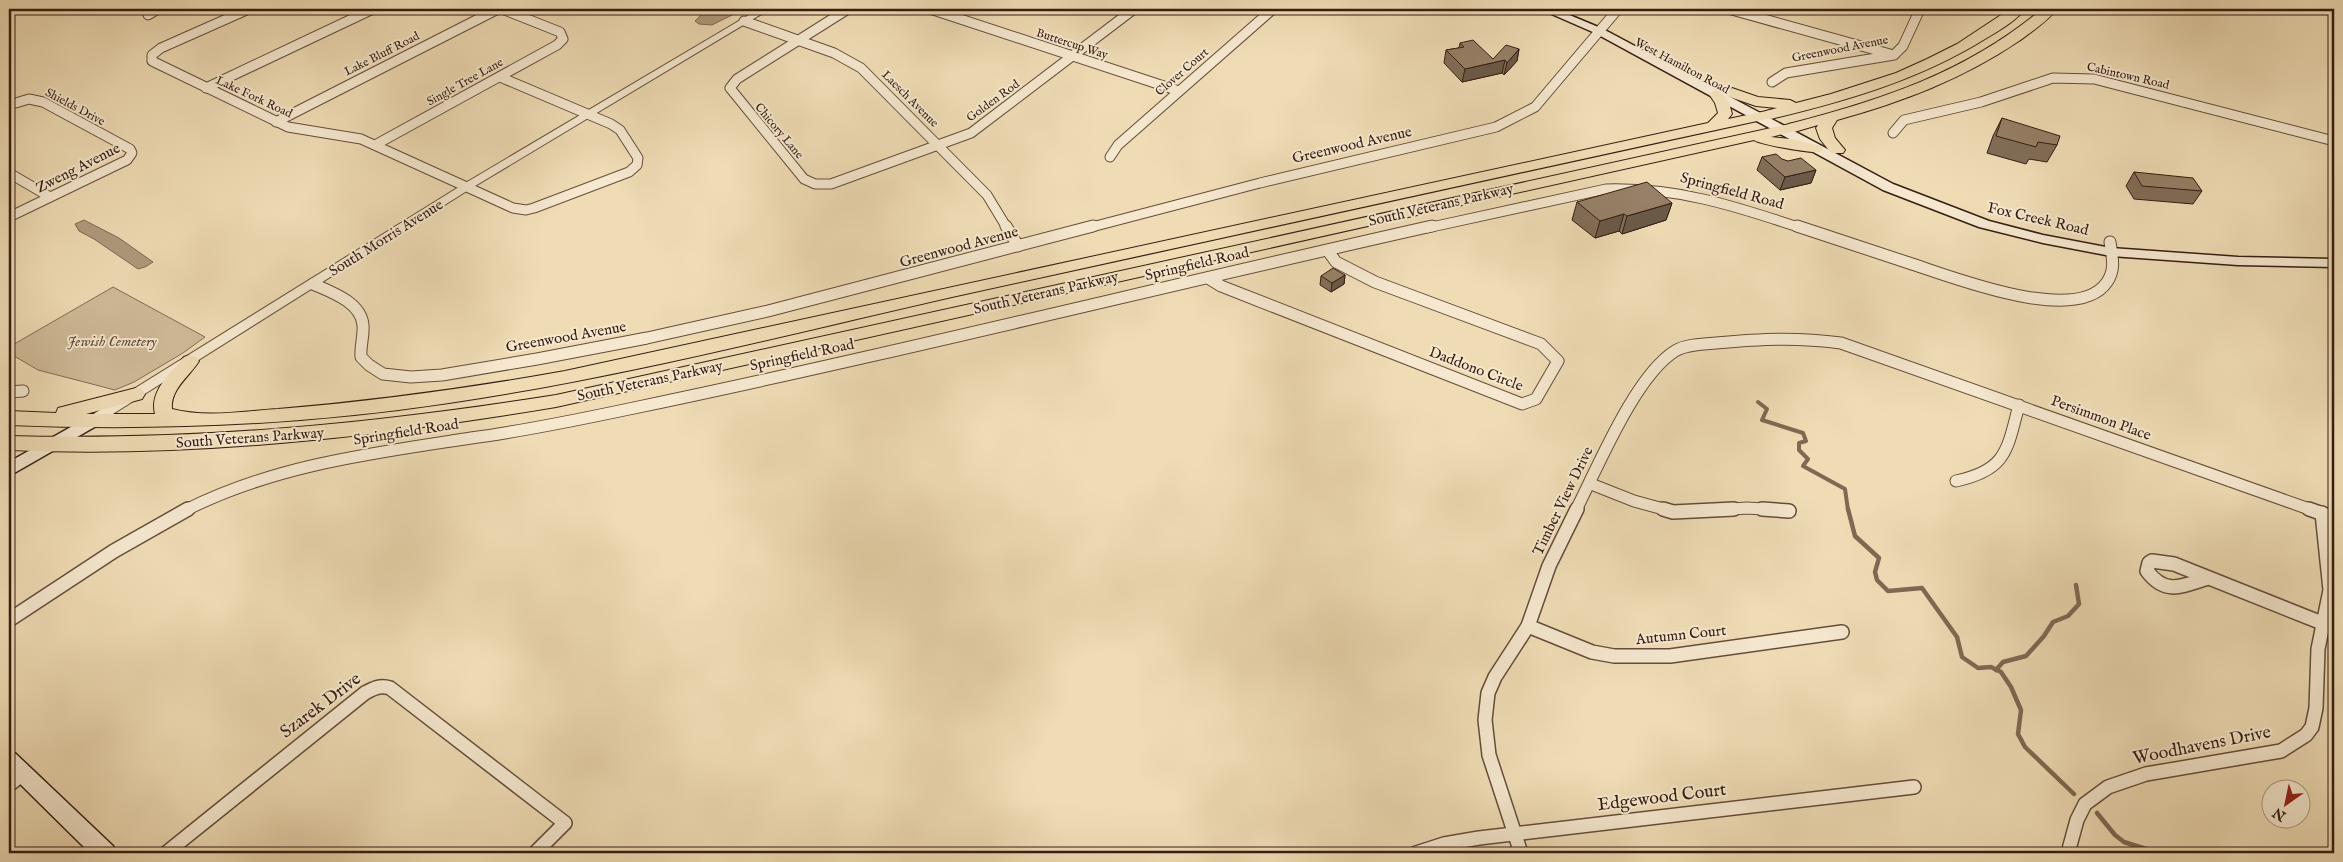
<svg xmlns="http://www.w3.org/2000/svg" width="2343" height="862" font-family="'IM FELL English',serif">
  <style>
    .green { fill: #d0bc99; stroke: #836c56 }
    .water { fill: #b09b7e; stroke: #7f6953 }
    .lines { fill: none; stroke-linecap: round; stroke-linejoin: round }
    .stream-far1 { stroke: #7f6953; stroke-width: 4 }
    .stream { stroke: #7f6953; stroke-width: 4.5 }
    .minor-far2-casing { stroke: #644d3b; stroke-width: 11 }
    .minor-far1-casing { stroke: #644d3b; stroke-width: 13 }
    .minor-casing { stroke: #644d3b; stroke-width: 16 }
    .tertiary-casing { stroke: #644d3b; stroke-width: 2 }
    .secondary-casing { stroke: #361d12; stroke-width: 3 }
    .trunk-casing { stroke: #361d12; stroke-width: 2 }
    .motorway-casing { stroke: #361d12; stroke-width: 2 }
    .minor-far2 { stroke: #f5e8cf; stroke-width: 9 }
    .minor-far1 { stroke: #f5e8cf; stroke-width: 11 }
    .minor { stroke: #f5e8cf; stroke-width: 13 }
    .tertiary { fill: #f5e8cf; fill-rule: evenodd }
    .secondary { fill: #f5e8cf; fill-rule: evenodd }
    .trunk { fill: #efdcb5; fill-rule: evenodd }
    .motorway { fill: #efdcb5; fill-rule: evenodd }
    .wall { fill: #816e59; stroke: #361d12 }
    .shaded-wall { fill: #695a48; stroke: #361d12 }
    .building { fill: #968067; stroke: #361d12 }
    .labels { text-anchor: middle; dominant-baseline: central; stroke-width: 4; stroke-linejoin: round; paint-order: stroke }
    .far-street-label { font-size: 12px; fill: #361d12; stroke: #f5e8cf }
    .street-label { font-size: 15px; fill: #361d12; stroke: #f5e8cf }
    .park-label { font-size: 15px; font-style: italic; fill: #644d3a; stroke: #f5e8cf }
    .near-street-label { font-size: 18px; fill: #361d12; stroke: #f5e8cf }
  </style>
  <rect width="100%" height="100%" fill="#efdcb5"/>
  <filter id="stains"><feTurbulence type="fractalNoise" baseFrequency=".004" numOctaves="4"/><feColorMatrix values="0 0 0 0 .2 0 0 0 0 .09 0 0 0 0 .02 0 0 0 .5 -.17"/></filter>
  <radialGradient id="worn" r=".72"><stop offset=".6" stop-color="#630" stop-opacity="0"/><stop offset="1" stop-color="#630" stop-opacity=".3"/></radialGradient>
  <path class="green" d="M113,287l92,50 -22,16 -49,29 -19,8 -77,-20 -29,-17v-6z"/>
  <g class="water">
    <path d="M707,9h37l-32,16 -13,-1 -4,-3z"/>
    <path d="M84,220l35,18 34,24 -8,5 -7,2 -44,-30 -15,-8 -4,-7z"/>
  </g>
  <g class="lines">
    <path class="stream-far1" d="M1758,402l9,7 -5,11 41,13 3,8 -7,2v7l9,9 -5,7 42,23 3,21"/>
    <g class="stream">
      <path d="M1848,509l7,27 24,22 -4,14 2,8 11,11 34,-3 35,49 5,20 16,11 13,-1 10,5 10,15 10,23 -3,24 7,13 49,47"/>
      <path d="M1996,670l7,-8 23,-6 18,-20 9,-14 15,-6 11,-12 -3,-19"/>
      <path d="M2097,813l18,22 9,7 35,11"/>
      <path d="M2190,853l1,-4 13,4"/>
    </g>
    <g class="minor-far2-casing">
      <g id="minor-far2">
        <path d="M249,9l-88,39 -9,7v6l136,66 73,12 152,69 13,2 8,-2 95,-36 8,-7 1,-7 -18,-28 -9,-6 -111,-47"/>
        <path d="M848,9l-111,70 -7,9 74,91 11,5h16l140,-51 163,-124"/>
        <path d="M930,9l249,82"/>
        <path d="M1728,9l162,45"/>
        <path d="M148,15l10,-6"/>
        <path d="M744,21l90,32 27,15 126,127 20,33"/>
        <path d="M1772,82l14,-9 108,-18 9,-9 17,-37"/>
        <path d="M206,88l167,-79"/>
        <path d="M9,105l20,-6 14,3 87,47 2,4 -5,7 -118,57"/>
        <path d="M276,122l222,-113"/>
        <path d="M1893,133l11,-13 77,-18 72,-24 41,1 240,62"/>
        <path d="M375,145l182,-100 6,-6 -3,-7 -58,-23"/>
        <path d="M1110,157l8,-12 155,-136"/>
        <path d="M9,173l41,24"/>
        <path d="M1088,228l172,-45 236,-56 39,-20 83,-98"/>
        <path d="M1427,228l179,-39c71,-2 129,17 195,39"/>
      </g>
    </g>
    <g class="minor-far1-casing">
      <g id="minor-far1">
        <path d="M1006,226l12,20"/>
        <path d="M1797,226c37,12 75,25 112,37 41,13 168,64 198,19 9,-13 5,-26 3,-40"/>
        <path d="M1208,278l13,8 301,118 14,-5 22,-38 -17,-17 -166,-62 -39,-20 -8,-11"/>
        <path d="M313,284c18,8 48,18 50,41 1,11 -3,21 -2,32l8,8 14,9 28,3 31,-2 95,-16 110,-21 121,-27 325,-85"/>
        <path d="M9,392l14,-1"/>
        <path d="M1956,481c51,-11 51,-31 63,-76"/>
        <path d="M1591,484l43,17 33,9"/>
        <path d="M186,510c89,-45 187,-57 285,-72 53,-7 106,-18 158,-29 269,-56 535,-123 803,-183"/>
        <path d="M1576,510c22,-43 59,-134 99,-159 11,-7 29,-7 41,-8 45,-4 80,-6 125,0l471,167"/>
        <path d="M1718,510l29,-2 33,2"/>
      </g>
    </g>
    <g class="minor-casing">
      <g id="minor">
        <path d="M1663,509l10,3 61,-3"/>
        <path d="M1762,509l27,2"/>
        <path d="M2309,509l25,9"/>
        <path d="M2208,578c-26,8 -42,18 -61,-7l2,-8 3,-2 22,3 148,59"/>
        <path d="M9,620l105,-69 74,-42"/>
        <path d="M1528,626l64,26 22,4h56l172,-24"/>
        <path d="M9,785l14,-11"/>
        <path d="M166,853l199,-160c9,-5 15,-8 25,-5l175,135 -30,30"/>
        <path d="M1416,853l28,-9 35,-6 435,-51"/>
        <path d="M1521,853l-32,-98 -4,-35 3,-27 7,-16 33,-51 21,-60 28,-57"/>
        <path d="M2068,853l9,-33 8,-16 23,-17 38,-13 135,-23 25,-16 6,-8 4,-19 2,-59 12,-59 -8,-77"/>
      </g>
    </g>
    <g class="tertiary-casing">
      <path id="tertiary" d="M759,9h11l-300,180 -373,235h-10l-2,-3 2,-3 375,-233z"/>
    </g>
    <g class="secondary-casing">
      <g id="secondary">
        <path d="M1540,9h15l48,20 290,155 96,37 54,14 68,13 127,9 96,2v8l-96,-2 -127,-9 -68,-13 -64,-16 -96,-37 -288,-157z"/>
        <path d="M92,415l6,2 2,4 -2,4 -89,51v-14z"/>
        <path d="M9,751l7,3 97,92 3,7h-26l-81,-80z"/>
      </g>
    </g>
    <g class="trunk-casing">
      <g id="trunk">
        <path d="M1716,90l5,1 8,12 3,11 -4,5 43,-9 7,4 -7,4c-273,59 -546,119 -819,179 -167,38 -333,81 -503,106 -146,22 -293,28 -440,22v-14l47,2 2,-5 78,-20 6,1 3,5 -3,5 -56,15h69c-6,-23 16,-41 29,-57l6,-2 6,2 3,4c-9,15 -29,28 -27,48 34,9 72,2 106,0 97,-8 192,-21 287,-38l1143,-248 10,-10 -3,-10 -6,-9z"/>
        <path d="M1794,123l7,4 -2,3 -28,7 20,2 30,7 2,3 -2,3c-7,2 -64,-8 -67,-12l-1198,267c-181,30 -363,51 -547,43v-14c188,5 362,-12 547,-41z"/>
      </g>
    </g>
    <g class="motorway-casing">
      <g id="motorway">
        <path d="M2010,9h15c-9,12 -27,22 -40,30 -66,41 -139,62 -214,80l-8,-5 3,-3 11,-3 -21,-2 -29,-10 -3,-3 8,-5 26,9 32,3 6,3 35,-9 65,-21 31,-14 30,-15z"/>
        <path d="M2042,9h15c-9,12 -26,23 -38,32 -56,38 -117,61 -182,79l-5,8 3,10 10,12 -2,3h-12l-11,-14 -4,-11 2,-3 -24,7 -5,-2 -3,-3 3,-3c93,-24 178,-52 253,-115z"/>
      </g>
    </g>
    <use href="#minor-far2" class="minor-far2"/>
    <use href="#minor-far1" class="minor-far1"/>
    <use href="#minor" class="minor"/>
    <use href="#tertiary" class="tertiary"/>
    <use href="#secondary" class="secondary"/>
    <use href="#trunk" class="trunk"/>
    <use href="#motorway" class="motorway"/>
  </g>
  <g class="wall">
    <path d="M1460,43l33,16 26,-10 -2,12 -13,14 -2,-2 -40,9 -18,-19 2,-13 13,-2z"/>
    <path d="M2002,118l55,27 -10,17 -18,-3 -3,5 -39,-11 6,-17z"/>
    <path d="M1762,157l54,13 -5,13 -31,7 -23,-20z"/>
    <path d="M2134,172l68,19 -9,13 -59,-5 -8,-13z"/>
    <path d="M1577,202l95,1 -6,17 -44,14 -3,-3 -24,7 -23,-18z"/>
    <path d="M1345,275l-1,9 -13,8 -11,-7 1,-9z"/>
  </g>
  <g class="shaded-wall">
    <path d="M1519,49l-2,12 -13,14 3,-12z"/>
    <path d="M1505,60l-3,13 -40,9 3,-13z"/>
    <path d="M1816,170l-5,13 -31,7 5,-13z"/>
    <path d="M1672,203l-6,17 -44,14 5,-18z"/>
    <path d="M1624,214l-5,17 -24,7 5,-17z"/>
    <path d="M1345,275l-1,9 -13,8 1,-9z"/>
  </g>
  <g class="building">
    <path d="M1473,40l20,19 13,-14 13,4 -12,14 -2,-3 -40,9 -19,-19 18,-3 -4,-4z"/>
    <path d="M2002,118l58,18 -3,9 -19,-3 -2,5 -40,-11z"/>
    <path d="M1776,154l6,5 6,2 13,-3 15,12 -31,7 -23,-20z"/>
    <path d="M2134,172l59,6 9,13 -60,-5z"/>
    <path d="M1647,182l25,21 -45,13 -3,-2 -24,7 -23,-19z"/>
    <path d="M1333,268l12,7 -13,8 -11,-7z"/>
  </g>
  <g class="labels">
    <g class="far-street-label">
      <text transform="translate(1072 44) rotate(18)">Buttercup Way</text>
      <text transform="translate(1840 49) rotate(-11)">Greenwood Avenue</text>
      <text transform="translate(382 54) rotate(-27)">Lake Bluff Road</text>
      <text transform="translate(1682 66) rotate(28)">West Hamilton Road</text>
      <text transform="translate(1182 72) rotate(-41)">Clover Court</text>
      <text transform="translate(2128 76) rotate(13)">Cabintown Road</text>
      <text transform="translate(465 82) rotate(-29)">Single Tree Lane</text>
      <text transform="translate(254 97) rotate(25)">Lake Fork Road</text>
      <text transform="translate(910 99) rotate(45)">Laesch Avenue</text>
      <text transform="translate(993 101) rotate(-36)">Golden Rod</text>
      <text transform="translate(75 107) rotate(28)">Shields Drive</text>
      <text transform="translate(779 131) rotate(50)">Chicory Lane</text>
    </g>
    <g class="street-label">
      <text transform="translate(1352 145) rotate(-13)">Greenwood Avenue</text>
      <text transform="translate(78 168) rotate(-27)">Zweng Avenue</text>
      <text transform="translate(1732 191) rotate(15)">Springfield Road</text>
      <text transform="translate(1441 205) rotate(-13)">South Veterans Parkway</text>
      <text transform="translate(2038 219) rotate(13)">Fox Creek Road</text>
      <text transform="translate(386 238) rotate(-32)">South Morris Avenue</text>
      <text transform="translate(959 247) rotate(-15)">Greenwood Avenue</text>
      <text transform="translate(1197 264) rotate(-13)">Springfield Road</text>
      <text transform="translate(1046 293) rotate(-13)">South Veterans Parkway</text>
      <text transform="translate(566 337) rotate(-10)">Greenwood Avenue</text>
      <text transform="translate(802 355) rotate(-12)">Springfield Road</text>
      <text transform="translate(1476 369) rotate(21)">Daddono Circle</text>
      <text transform="translate(650 381) rotate(-12)">South Veterans Parkway</text>
      <text transform="translate(2101 418) rotate(20)">Persimmon Place</text>
      <text transform="translate(406 432) rotate(-9)">Springfield Road</text>
      <text transform="translate(250 438) rotate(-4)">South Veterans Parkway</text>
      <text transform="translate(1563 501) rotate(-64)">Timber View Drive</text>
      <text transform="translate(1681 635) rotate(-6)">Autumn Court</text>
    </g>
    <g class="park-label">
      <text x="112" y="341">Jewish Cemetery</text>
    </g>
    <g class="near-street-label">
      <text transform="translate(321 706) rotate(-37)">Szarek Drive</text>
      <text transform="translate(2202 746) rotate(-11)">Woodhavens Drive</text>
      <text transform="translate(1662 798) rotate(-7)">Edgewood Court</text>
    </g>
  </g>
  <rect width="2343" height="862" fill="none" stroke="#efdcb5" stroke-width="30"/>
  <rect x="10" y="10" width="2323" height="842" fill="none" stroke="#361d12" stroke-width="2.5"/>
  <rect x="15" y="15" width="2313" height="832" fill="none" stroke="#361d12"/>
  <g transform="translate(2286 804) rotate(213)"><circle r="24" fill="#f5e8cf" stroke="#a99783"/>
  <path d="M0-4L9 19L0 12L-9 19Z" fill="#8f2418"/>
  <text y="-8" font-size="14" font-weight="bold" text-anchor="middle" fill="#361d12">N</text>
  </g>
  <rect width="100%" height="100%" filter="url(#stains)"/>
  <rect width="100%" height="100%" fill="url(#worn)"/>
</svg>
